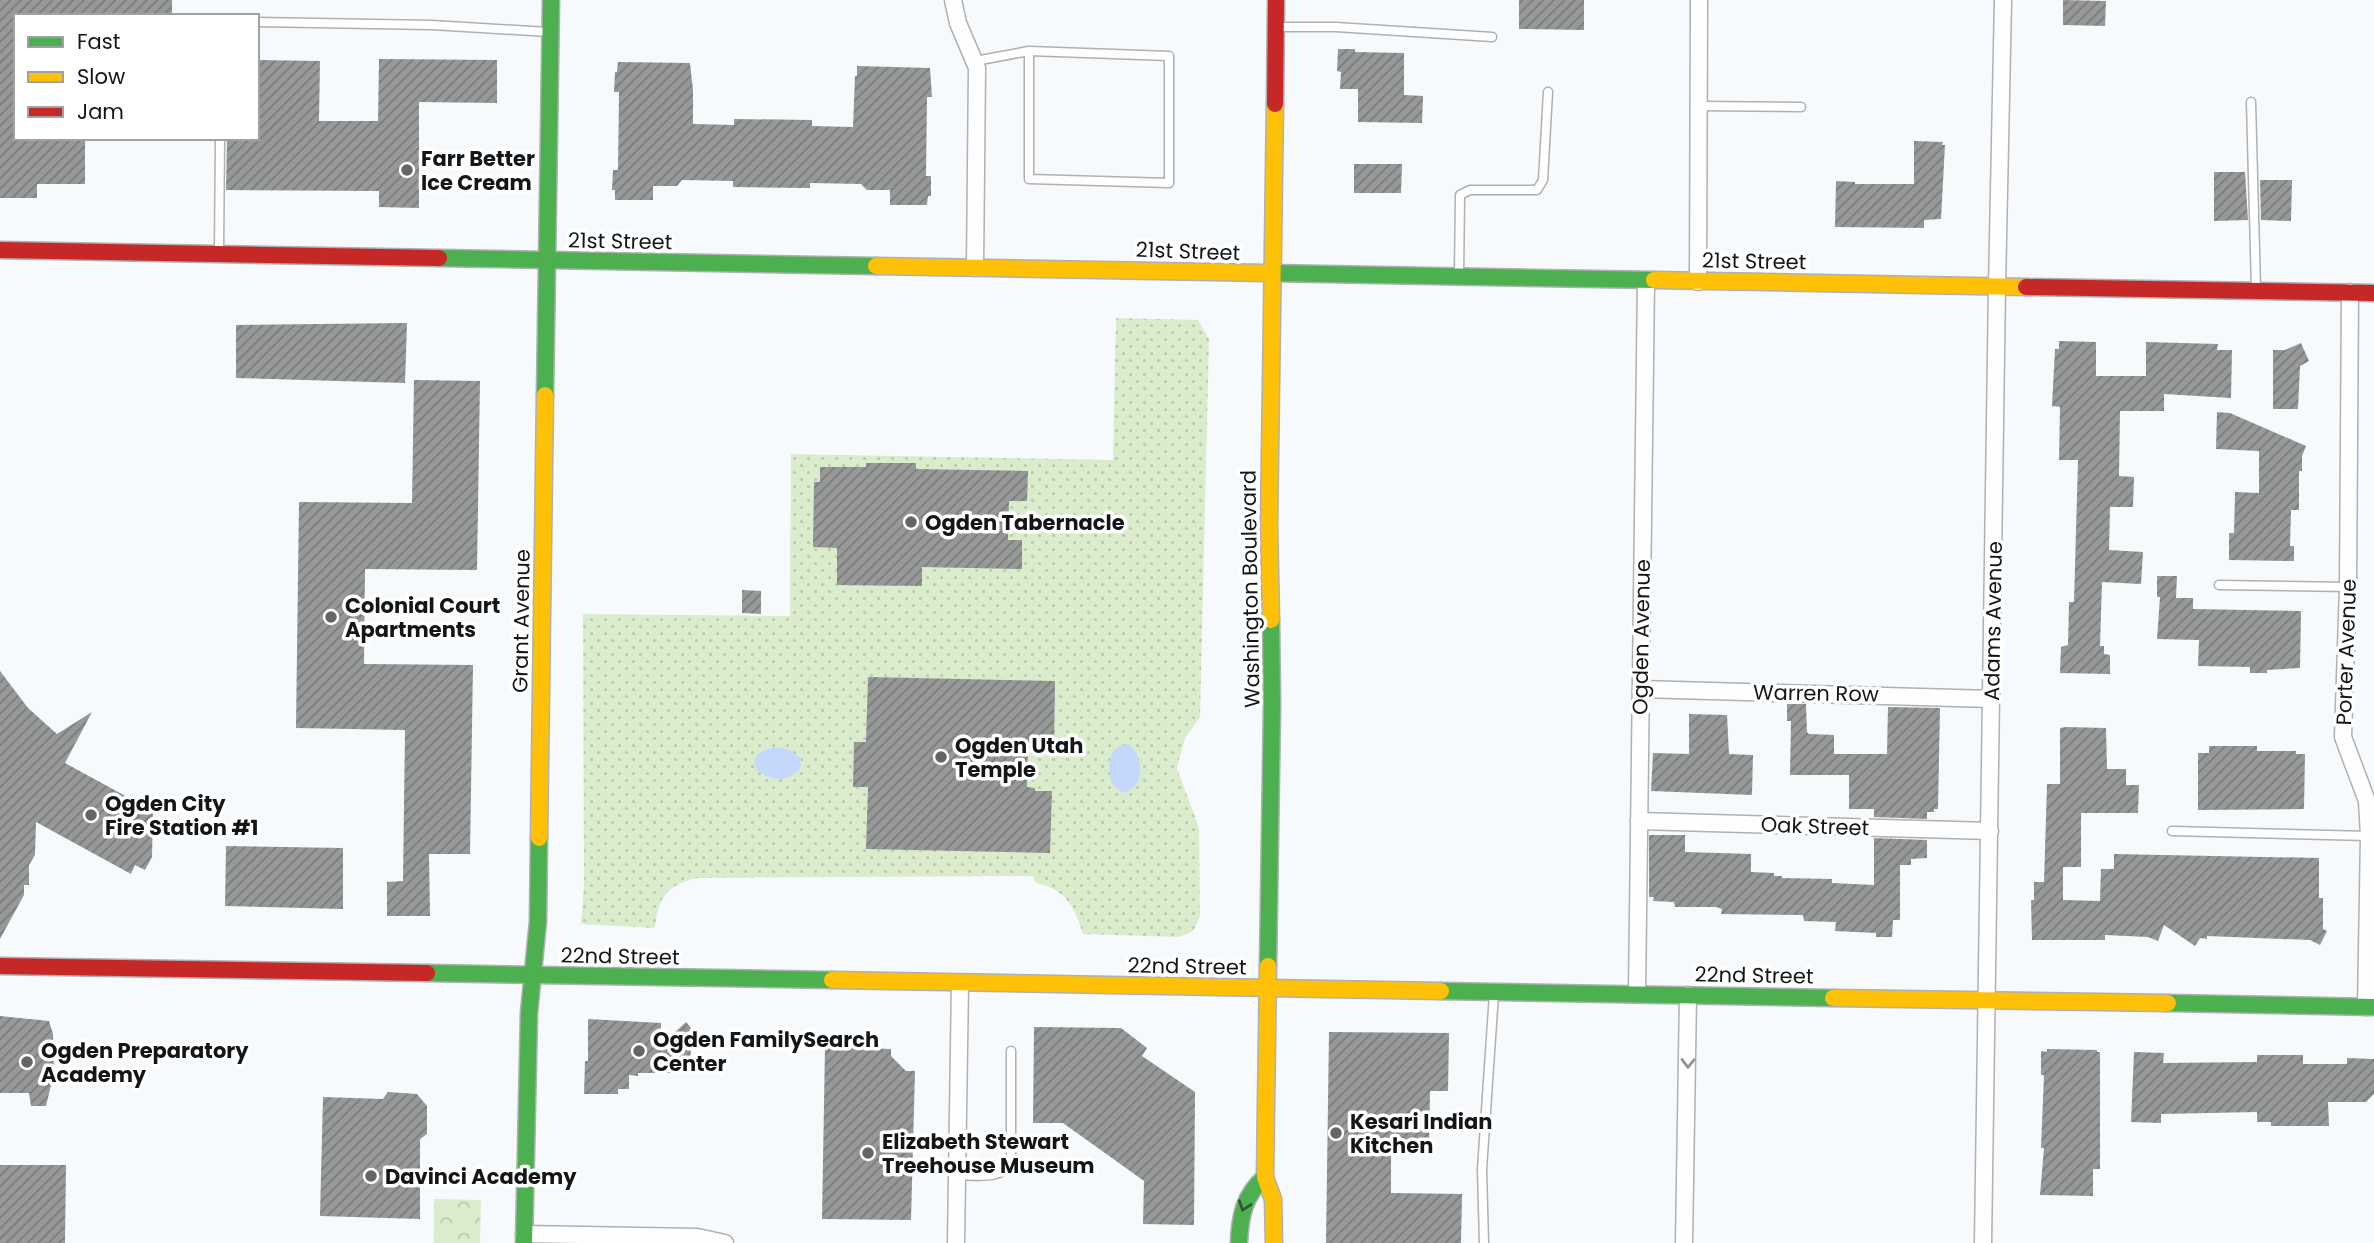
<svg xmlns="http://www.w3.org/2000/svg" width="2374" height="1243" font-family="Poppins,sans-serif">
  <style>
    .grass { fill: url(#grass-dots) }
    .park { fill: url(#park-crowns) }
    .water { fill: #c3d8fa }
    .building { fill: url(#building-hatch) }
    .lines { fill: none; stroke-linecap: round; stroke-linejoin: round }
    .lane-casing { stroke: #aeb0b2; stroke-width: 11 }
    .street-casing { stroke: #aeb0b2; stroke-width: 19 }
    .fast-casing { stroke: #aeb0b2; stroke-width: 19 }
    .slow-casing { stroke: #aeb0b2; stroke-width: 19 }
    .jam-casing { stroke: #aeb0b2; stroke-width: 19 }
    .lane { stroke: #fefeff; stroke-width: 8 }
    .street { stroke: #fefeff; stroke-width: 16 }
    .fast { stroke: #4caf50; stroke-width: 16 }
    .slow { stroke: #ffc107; stroke-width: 16 }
    .jam { stroke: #c62828; stroke-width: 16 }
    .oneway { stroke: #949597 }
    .oneway2 { stroke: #2d5a31 }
    .poi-dot { fill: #636568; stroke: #fff; stroke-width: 2.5 }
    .labels { text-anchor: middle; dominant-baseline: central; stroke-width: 7; stroke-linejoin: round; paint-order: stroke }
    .poi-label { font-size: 21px; font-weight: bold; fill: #131517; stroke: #fff; text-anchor: start }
    .street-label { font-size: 21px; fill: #131517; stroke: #fff }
  </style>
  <defs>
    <pattern id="grass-dots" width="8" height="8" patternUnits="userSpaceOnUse" patternTransform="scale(1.75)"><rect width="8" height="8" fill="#dbeccd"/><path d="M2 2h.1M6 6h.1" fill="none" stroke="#bbcaaf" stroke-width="1.8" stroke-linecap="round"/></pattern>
    <pattern id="park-crowns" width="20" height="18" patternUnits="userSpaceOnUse" patternTransform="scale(1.75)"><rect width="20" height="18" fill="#dbeccd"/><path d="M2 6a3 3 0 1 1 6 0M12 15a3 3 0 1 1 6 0" fill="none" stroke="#bbcaaf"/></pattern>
    <pattern id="building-hatch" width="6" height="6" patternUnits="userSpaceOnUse" patternTransform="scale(1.75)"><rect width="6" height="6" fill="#979898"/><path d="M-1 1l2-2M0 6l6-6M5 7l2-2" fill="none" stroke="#7a7b7b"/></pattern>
  </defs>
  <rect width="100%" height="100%" fill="#f7fafd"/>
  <path class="grass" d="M1116,318l82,2 11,19 -9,378 -15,21 -8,30 22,60 1,89 -7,14 -14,6 -96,-3c-8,-26 -17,-45 -47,-51l-3,-7 -337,2c-30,8 -38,20 -41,50l-74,-4 3,-38 -1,-272 207,2 1,-162 322,6z"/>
  <path class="park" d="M434,1199l47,1 -1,43h-46z"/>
  <g class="water">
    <path d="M1128,744c17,12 18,43 -5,49l-11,-9c-5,-16 -4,-39 16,-40z"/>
    <path d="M771,748c12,-1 21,1 30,11l-1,10c-24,27 -70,-10 -29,-21z"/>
  </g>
  <g class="building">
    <path d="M0,0h172v16h-156v122h69v46h-48v14h-37z"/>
    <path d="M1519,0h65v30l-65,-1z"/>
    <path d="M2063,0l43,1 -1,25 -42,-1z"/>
    <path d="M1338,49h17v3l49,1v42l19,1 -1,27 -64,-1v-33h-18l1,-17 -4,-1z"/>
    <path d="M379,59l118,1v43l-78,-1v106l-40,-1v-16l-153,-1 1,-52h30v-78l63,1 -1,60h59z"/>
    <path d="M618,62l72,1 3,27v34l41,1v-6l78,1v6l41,1 2,-51h2v-10l73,2 2,29h-5l-1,79h5v20h-3l-1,9h-37v-15h-23l-6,-6 -51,-1v5l-77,-1v-6l-51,-1 -5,6h-24v14h-38v-10h-3l1,-20h5l1,-78h-5l1,-20h2z"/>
    <path d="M1914,141l29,1 -1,3h3l-4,74 -17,1v8l-89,-1 1,-46 19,1v2h59z"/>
    <path d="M1354,164h48l-1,29h-47z"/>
    <path d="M2214,172h31l3,48 -34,1z"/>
    <path d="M2260,180h32l-1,41 -30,-1z"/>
    <path d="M407,323l-2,60 -169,-5v-53z"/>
    <path d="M2059,341l37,1v34h50v-34l72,2 -1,6h15l-1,48 -67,-4v17h-44l-1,65 15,1 -1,30h-23l-1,43 34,2 -2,32 -39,-2 -2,64h4v8l6,1v19l-50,-1 1,-26 7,-2 1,-43h5l4,-142h-19l1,-53 -8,-1 3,-57h4z"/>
    <path d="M2301,343l8,18 -9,5 -2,43h-25v-59h12z"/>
    <path d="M414,380l66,1 -3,189 -112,-1 -1,95 109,1 -3,189h-41l1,62h-43v-34l16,-1 2,-151 -109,-2 3,-226 113,1z"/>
    <path d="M2217,412l13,1 76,33 -4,10v15h-3v39h-8l-1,36h4v15l-65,-1v-27h5l1,-41 24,1v-42l-43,-2z"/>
    <path d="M866,463h50v6l112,2 -1,30h-18l-1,39h14v29l-100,-2v19l-85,-1v-37l-24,-1 1,-65h6v-15h46z"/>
    <path d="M2157,576h20l-1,22h17v11l108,2 -1,57 -33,2v3h-17v-6l-52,-1 1,-26 -42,-1 3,-42h-3z"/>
    <path d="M742,590l19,1v23l-19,-1z"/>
    <path d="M0,671l28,37 29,26 35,-22 -27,51 88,48 -1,46 -7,13 -10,-5 -4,9 -95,-52 -1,33 -6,10v20h-5v10l-24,44z"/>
    <path d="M868,677l187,4 -1,65h-18v3h-8l-1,38 8,1v3h17l-2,62 -184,-4 2,-62h-15l1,-45h12z"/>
    <path d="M1787,704h19l1,28 2,2 25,1v19h53l1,-47 52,1 -2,101h-4v3h-7v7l-53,-2v-8h-25v-34h-59l1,-54h-4z"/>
    <path d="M1689,714l38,1 2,39 24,1 -1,40 -101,-4 2,-38 36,1z"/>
    <path d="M2066,727l40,1 1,41h19v16h13l-1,28h-57v54h-18v33l37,1 1,-32h13v-15l205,4v40h4v31l4,2 -7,14 -10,-5 -103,-4v3l-7,-1 -5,8 -31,-21 -6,16 -10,-4 -43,-2v5h-73l-1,-40h3v-18h10l3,-98h13v-56z"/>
    <path d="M2209,746h48v5h39v3h9l-1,55 -106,1v-57h11z"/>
    <path d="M1649,835h36v17l66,2v18l23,1v3h8v2l50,1v4l42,2v-47l53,2v18l-16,1v6h-11v55h-7l-1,17h-16v-4l-41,-2 1,-9 -32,-1 -1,-6 -82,-1 1,-5 -6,-2h-41l-1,-5 -21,-1 1,-4h-5z"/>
    <path d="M226,846l117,2v61l-118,-3z"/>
    <path d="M0,1016l49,5 4,13 1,39 -8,33h-15l-2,-13h-29z"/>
    <path d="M588,1019l73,4v22l25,-23 12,14 -7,6 -1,31h-52v3l-9,-1v14h-11v5h-34l1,-33h3z"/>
    <path d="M1034,1027l87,1 26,20 -5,8 53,36 -1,133 -51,-1 1,-43 -81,-58h-30z"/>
    <path d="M1329,1032l120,1 -1,58h-18l-1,62h-38v40l71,1 -1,49h-135z"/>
    <path d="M825,1047l66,2v7l15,15h9l-4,149 -89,-1z"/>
    <path d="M2047,1049l50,1v2h3v117h-7v27l-53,-1 4,-47h-3l3,-73h-3v-24l6,1z"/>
    <path d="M2134,1052l30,1 -1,10 94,-1v-7h46v9h44v-6l27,1v35l-8,8h-38l1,24h-58v-4h-14v-10l-96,2v9l-30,-1z"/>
    <path d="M388,1092l29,2 10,12v28l-7,5v80l-100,-3 3,-119 60,2z"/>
    <path d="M0,1165h66l-1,78h-65z"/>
  </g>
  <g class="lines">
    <g class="lane-casing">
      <g id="lane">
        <path d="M257,22l175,3 116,7"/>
        <path d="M1279,27h57l156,10"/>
        <path d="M975,61l54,-10 140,5v127l-140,-4v-128"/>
        <path d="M2251,102l5,186"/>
        <path d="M1699,106l102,1"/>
        <path d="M219,251l1,-113"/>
        <path d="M1459,275l1,-80 10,-5h67l6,-10 5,-88"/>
        <path d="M2219,585l129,2"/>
        <path d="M2172,831l197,5"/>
        <path d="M956,1175c18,0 48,6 55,-14v-110"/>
        <path d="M1484,1243l-2,-74 12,-175"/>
      </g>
    </g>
    <g class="street-casing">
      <g id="street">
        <path d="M953,0l5,23 19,45 -2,200"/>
        <path d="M1698,282l1,-282"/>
        <path d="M2350,292l-2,295 -5,150 24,64 2,35 -3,171"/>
        <path d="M1641,689l351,10"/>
        <path d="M1639,821l351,10"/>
        <path d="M1637,993l9,-712"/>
        <path d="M524,1234l173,3 28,6"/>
        <path d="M956,1243l4,-260"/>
        <path d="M1684,1243l4,-248"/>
        <path d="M1983,1243l14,-957 6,-286"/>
      </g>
    </g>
    <g class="fast-casing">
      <g id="fast">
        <path d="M439,258l437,8"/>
        <path d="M1267,273l387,7"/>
        <path d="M545,395l6,-395"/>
        <path d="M1268,966l4,-261 -1,-85"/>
        <path d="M427,973l405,7"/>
        <path d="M1441,991l392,7"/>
        <path d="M2168,1003l206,4"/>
        <path d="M524,1243l5,-230 9,-92 1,-83"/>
        <path d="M1239,1243c1,-27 5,-48 26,-66"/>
      </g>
    </g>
    <g class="slow-casing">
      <g id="slow">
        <path d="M876,266l391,7"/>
        <path d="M1654,280l372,7"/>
        <path d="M1271,620l-2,-95 6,-421"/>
        <path d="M539,838l6,-443"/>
        <path d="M1268,966l-3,211 8,22 1,44"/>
        <path d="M832,980l609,11"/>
        <path d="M1833,998l335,5"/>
      </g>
    </g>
    <g class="jam-casing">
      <g id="jam">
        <path d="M1275,104l1,-104"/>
        <path d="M0,250l439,8"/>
        <path d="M2026,287l348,6"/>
        <path d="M0,966l427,7"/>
      </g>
    </g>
    <use href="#lane" class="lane"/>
    <use href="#street" class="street"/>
    <use href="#fast" class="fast"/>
    <use href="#slow" class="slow"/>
    <use href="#jam" class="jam"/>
  </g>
  <defs><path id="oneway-chevron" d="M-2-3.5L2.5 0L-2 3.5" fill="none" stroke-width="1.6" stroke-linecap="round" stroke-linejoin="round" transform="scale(1.75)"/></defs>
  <use class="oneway" href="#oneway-chevron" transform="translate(1688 1063) rotate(91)"/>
  <use class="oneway2" href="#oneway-chevron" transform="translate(1244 1206) rotate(108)"/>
  <g class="poi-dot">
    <circle cx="407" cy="170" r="7"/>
    <circle cx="911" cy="522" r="7"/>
    <circle cx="331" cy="617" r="7"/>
    <circle cx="941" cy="757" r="7"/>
    <circle cx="91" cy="815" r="7"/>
    <circle cx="639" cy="1051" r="7"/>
    <circle cx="27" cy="1062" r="7"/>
    <circle cx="1336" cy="1133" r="7"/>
    <circle cx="868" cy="1153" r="7"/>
    <circle cx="371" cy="1176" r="7"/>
  </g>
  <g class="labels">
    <g class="poi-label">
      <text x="421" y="158">Farr Better<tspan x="421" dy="24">Ice Cream</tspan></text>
      <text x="925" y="522">Ogden Tabernacle</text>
      <text x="345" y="605">Colonial Court<tspan x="345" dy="24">Apartments</tspan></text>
      <text x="955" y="745">Ogden Utah<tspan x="955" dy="24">Temple</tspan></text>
      <text x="105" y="803">Ogden City<tspan x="105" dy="24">Fire Station #1</tspan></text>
      <text x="653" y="1039">Ogden FamilySearch<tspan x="653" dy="24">Center</tspan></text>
      <text x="41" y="1050">Ogden Preparatory<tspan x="41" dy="24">Academy</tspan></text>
      <text x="1350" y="1121">Kesari Indian<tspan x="1350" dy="24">Kitchen</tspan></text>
      <text x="882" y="1141">Elizabeth Stewart<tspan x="882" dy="24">Treehouse Museum</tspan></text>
      <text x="385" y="1176">Davinci Academy</text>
    </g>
    <g class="street-label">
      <text transform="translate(620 241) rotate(1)">21st Street</text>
      <text transform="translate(1188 251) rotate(2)">21st Street</text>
      <text transform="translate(1754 261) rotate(1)">21st Street</text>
      <text transform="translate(1250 589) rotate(-91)">Washington Boulevard</text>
      <text transform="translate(521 621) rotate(-89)">Grant Avenue</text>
      <text transform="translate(1993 621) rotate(-89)">Adams Avenue</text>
      <text transform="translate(1641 637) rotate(-89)">Ogden Avenue</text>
      <text transform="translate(2346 652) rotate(-88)">Porter Avenue</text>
      <text transform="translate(1816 693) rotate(1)">Warren Row</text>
      <text transform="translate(1815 826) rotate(2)">Oak Street</text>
      <text transform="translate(620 956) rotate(1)">22nd Street</text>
      <text transform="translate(1187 966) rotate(1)">22nd Street</text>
      <text transform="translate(1754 975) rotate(1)">22nd Street</text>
    </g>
  </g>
  <rect x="14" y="14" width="245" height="126" fill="#ffffff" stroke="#a1a1a2" stroke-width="2"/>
  <rect x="28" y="37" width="35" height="10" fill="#4caf50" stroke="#a1a1a2" stroke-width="2"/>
  <text x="77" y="49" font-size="21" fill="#131517">Fast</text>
  <rect x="28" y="72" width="35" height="10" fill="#ffc107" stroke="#a1a1a2" stroke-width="2"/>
  <text x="77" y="84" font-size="21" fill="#131517">Slow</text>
  <rect x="28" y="107" width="35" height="10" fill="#c62828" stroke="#a1a1a2" stroke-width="2"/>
  <text x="77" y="119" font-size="21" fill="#131517">Jam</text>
</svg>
